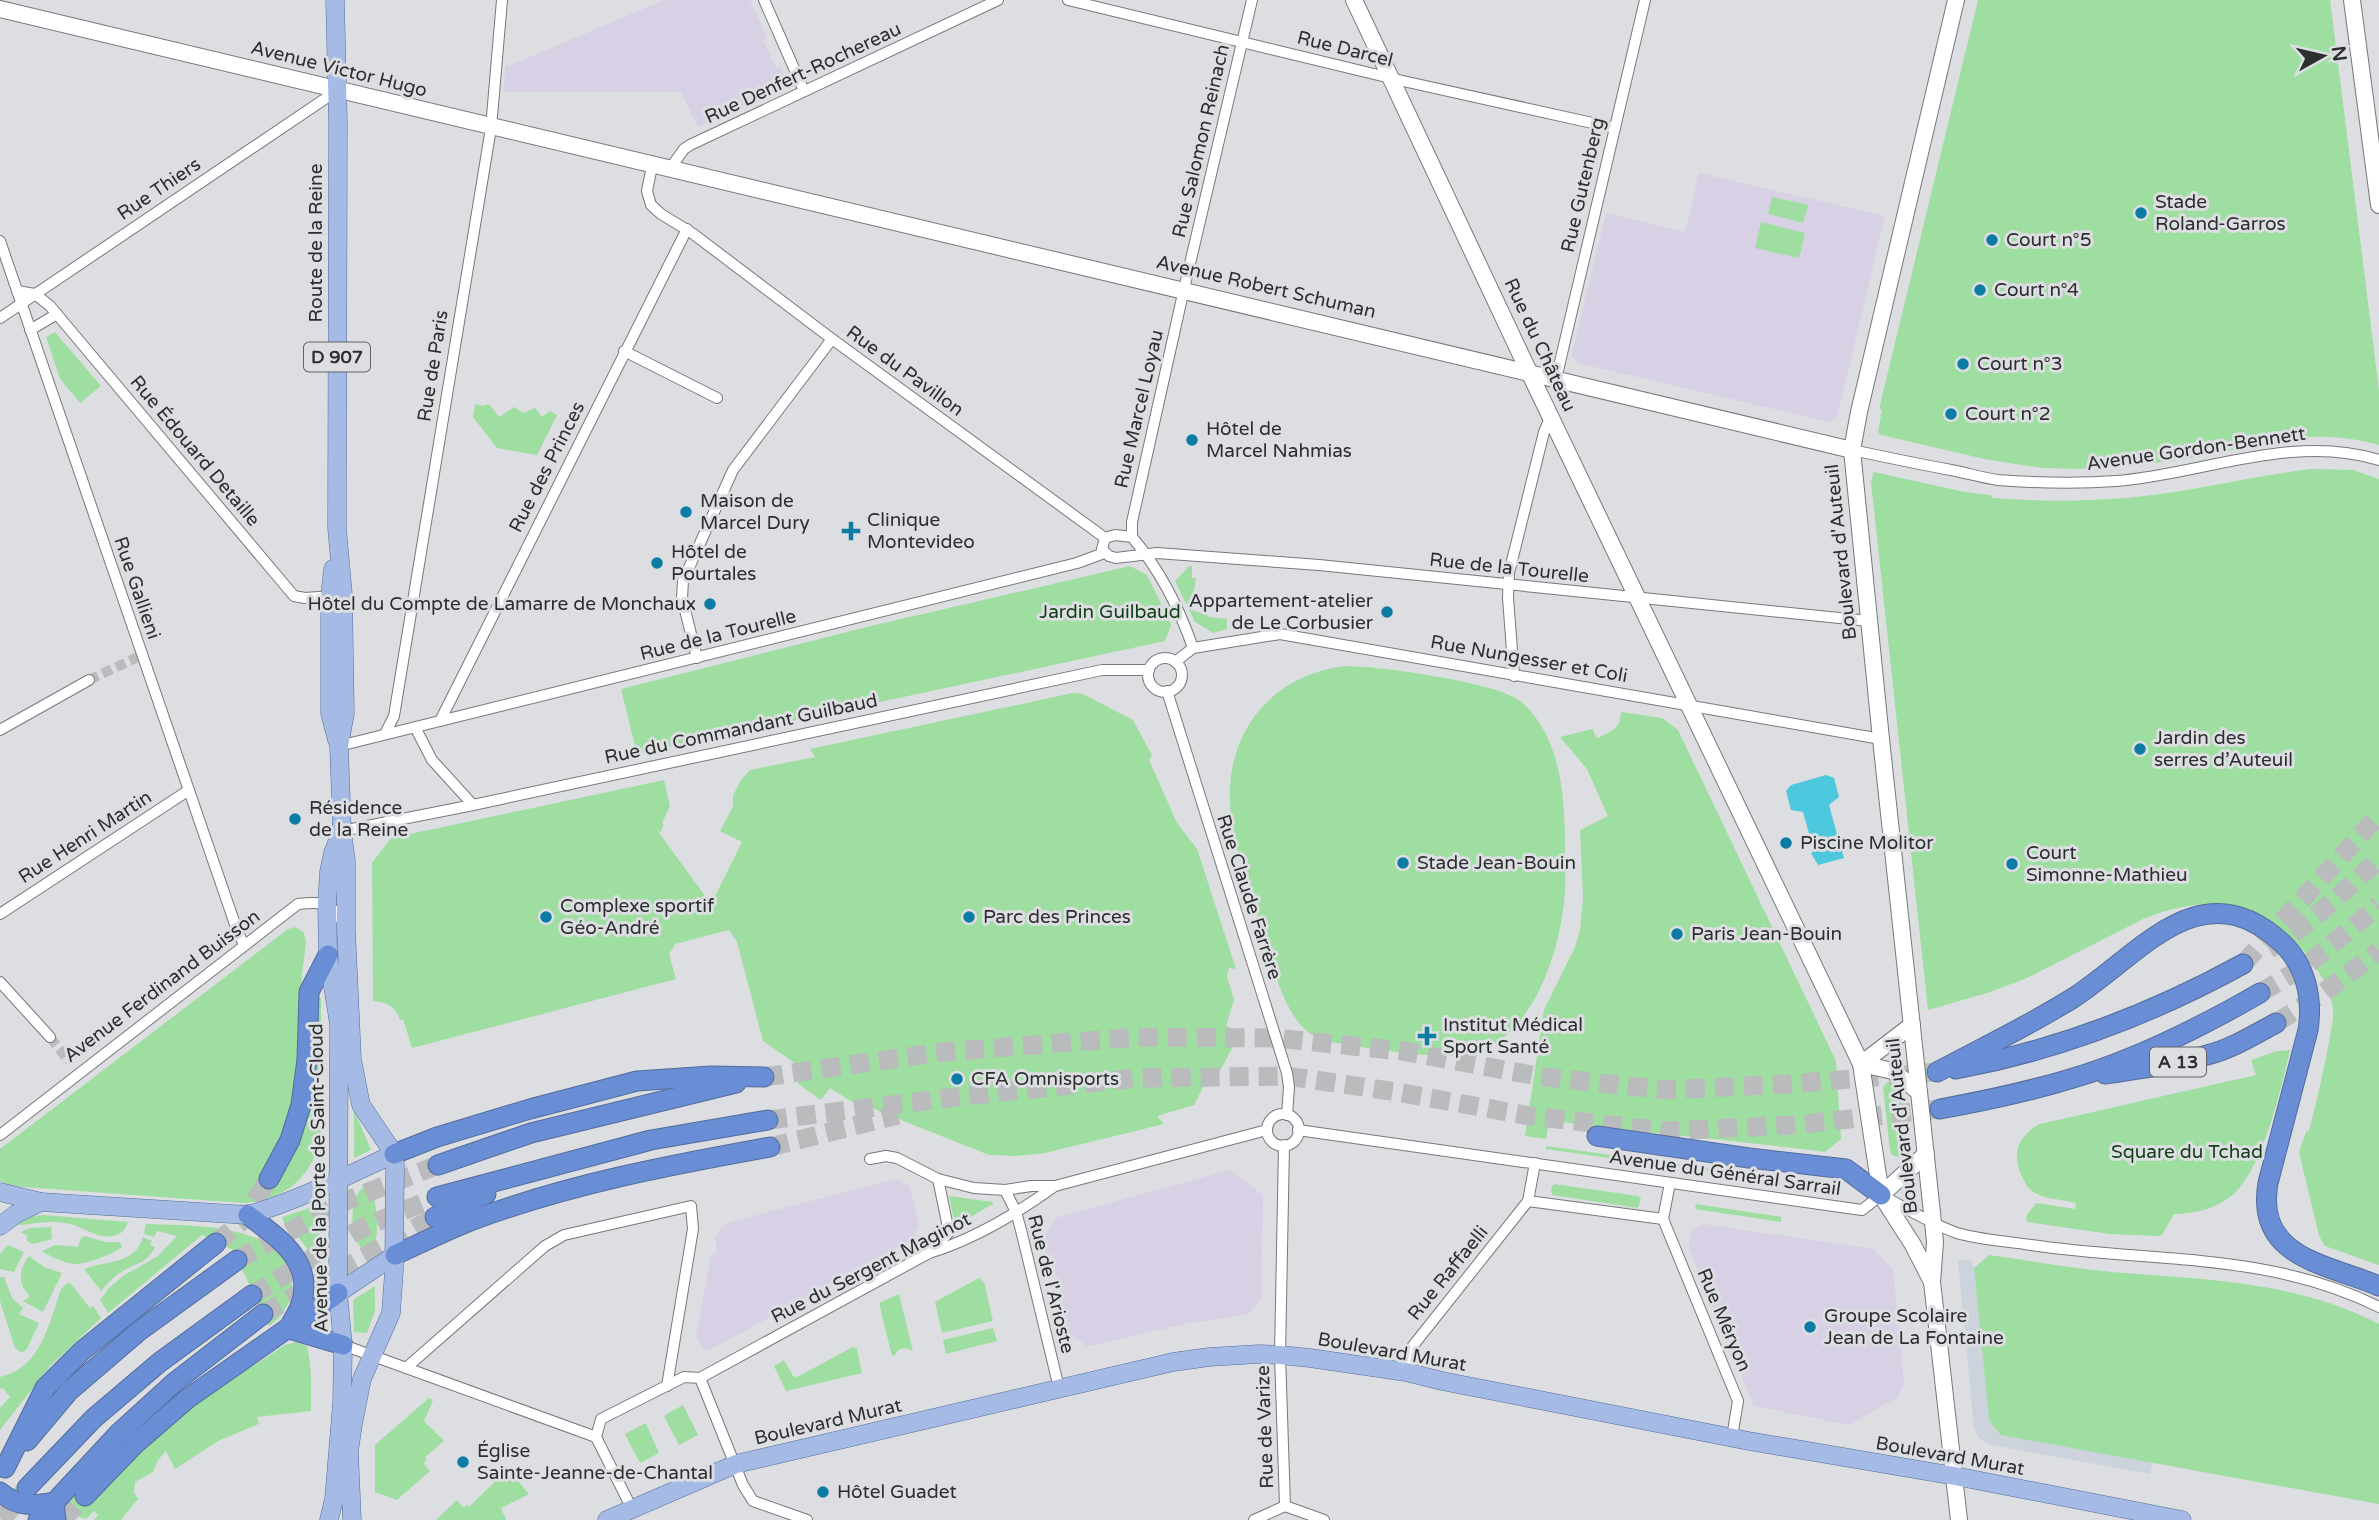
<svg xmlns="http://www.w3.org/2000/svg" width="2379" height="1520" font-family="'Varela Round',sans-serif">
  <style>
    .built { fill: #cdd3dc }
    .education { fill: #d8d0e5 }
    .green { fill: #9edea0 }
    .water { fill: #4dc8de }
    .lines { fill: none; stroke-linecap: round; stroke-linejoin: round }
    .street-tunnel { stroke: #b9bbbd; stroke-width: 10; stroke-dasharray: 10 5; stroke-linecap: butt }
    .highway-tunnel { stroke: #b9bbbd; stroke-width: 19; stroke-dasharray: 19 10; stroke-linecap: butt }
    .street-casing { stroke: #77787b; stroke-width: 12 }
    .secondary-casing { stroke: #77787b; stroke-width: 18 }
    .primary-casing { stroke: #546c9b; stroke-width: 19 }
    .highway-casing { stroke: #546c9b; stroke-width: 21 }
    .street { stroke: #fff; stroke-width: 10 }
    .secondary { stroke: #fff; stroke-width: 16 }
    .primary { stroke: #a5bbe6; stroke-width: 18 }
    .highway { stroke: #698ed5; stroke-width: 19 }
    .poi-dot { fill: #0d7ca5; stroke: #dcdee1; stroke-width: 2.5 }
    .labels { text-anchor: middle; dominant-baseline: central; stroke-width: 6; stroke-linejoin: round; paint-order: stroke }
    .shield { fill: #dcdee1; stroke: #626364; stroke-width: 2 }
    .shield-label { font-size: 18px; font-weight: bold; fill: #2d2e2f }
    .street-label { font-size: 19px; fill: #2d2e2f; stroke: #dcdee1 }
    .poi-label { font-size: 19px; fill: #2d2e2f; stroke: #dcdee1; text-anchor: start }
    .park-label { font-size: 19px; fill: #103e15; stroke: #dcdee1 }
  </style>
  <rect width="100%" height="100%" fill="#dcdee1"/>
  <path class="built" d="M1958,1260h13l3,8 15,152 10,15 154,27 -3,12 -159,-29 -11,-6 -6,-10z"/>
  <g class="education">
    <path d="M664,0h86l17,38 -4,2 13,28 4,-2 6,14 -3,6 -85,41 -17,-35h-178l3,-27 3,1z"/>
    <path d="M1699,173l186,43 -48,201 -8,5 -251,-59 -6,-8 34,-142 79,19z"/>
    <path d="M1230,1170l33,25 -2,104 -13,15 -53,9 -2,-1 -108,25 -1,-3 -16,-11 -3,1 -5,-18 5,-2 -13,-59 -6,1 -4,-18 13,-17v-3z"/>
    <path d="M896,1179l14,8 9,37 -6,15 -202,110 -5,1 -4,-3 -6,-12 15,-79 6,-4 -2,-14 6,-10 9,-6z"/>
    <path d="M1703,1224l171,25 19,21 11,114 -6,13 -49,28 -95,-19 -65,-157 1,-14 7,-8z"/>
  </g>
  <g class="green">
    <path d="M1978,0h352l49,391v54c-28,-8 -54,-10 -83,-7l-3,-3 -11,1v-5l-13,2 -2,10 -82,16 -44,6 -60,4 -38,-1 -54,-8 -108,-25 -3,-3 4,-22 -3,-1z"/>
    <path d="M1772,197l36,8 -5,18 -35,-9z"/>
    <path d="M1761,222l44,11 -6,25 -44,-10z"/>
    <path d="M55,332l46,54 -21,17 -20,-24 -14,-42z"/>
    <path d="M475,404l8,2 6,-2 10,13 15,-10 10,6 11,-5 7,9 8,-6 7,4 -20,40 -40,-7 -24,-31z"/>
    <path d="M2312,469l41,1 26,9v786l-54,-19 -6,-10 -20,-84 7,-20 3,-1c8,-31 15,-62 21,-94 1,-9 4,-17 3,-27 -1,-19 -13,-37 -24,-52 -43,-59 -100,-66 -166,-39l-116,59 -40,15 -59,17 -57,-528 3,-10 91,20 26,3 1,3c53,4 108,4 161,-3 53,-7 106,-20 159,-26z"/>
    <path d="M1130,566l17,9 24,50 -6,16 -528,113 -16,-65 254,-64z"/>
    <path d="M1189,566h3v12h4l-5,32 16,5 1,2 19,2v10l-14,4 -18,-11 -20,-41z"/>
    <path d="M1345,666c33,0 152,16 175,35 42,35 45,99 45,148 0,18 1,36 -1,53 -6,54 -30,129 -86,150 -30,11 -108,-4 -142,-9 -10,-3 -21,-5 -29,-12 -26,-21 -38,-79 -48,-111 -10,-32 -22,-65 -27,-98 -13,-79 32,-146 113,-156z"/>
    <path d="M1073,693l10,1 50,26 19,35 -3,5 28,63 20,26 39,120 -7,-1 -2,8 7,24 -8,26 14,7 -27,51 -7,-3 -12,24 -37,11 7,8 -119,29 -30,3 -26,-1 -108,-43 -25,-13 -2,4 -24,-15 -9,12 -24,-17 8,-13 -42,-29 -26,-99 -8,-12 -54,14 -6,10 7,25 -264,69 -9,-29 -3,1c-4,-14 -14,-18 -27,-19l-1,-138 19,-25 273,-58 6,26 -8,17 2,1 -4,9 -6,-7 57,78 31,-62 -22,-11 13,-25v-10l7,-15 10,-11 65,-13 -5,-8z"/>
    <path d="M1621,712l41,6 16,12 158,331 5,78 -16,13c-91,-12 -184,-19 -276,-32l-3,19 -21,-3 19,-126 31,-63 5,-17 3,-32 -3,-68 28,-14 -21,-47 -27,-32 33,-8 2,7 3,2c14,-7 22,-9 23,-26z"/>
    <path d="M296,927l8,6 2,8 -4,34 -3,100 -25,108 43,-186h2l2,2c0,27 0,54 0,81 0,16 2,33 0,49 -4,45 -35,72 -78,74l-232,-17 -11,-5v-32l288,-220z"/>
    <path d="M2290,1050c-9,39 -28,123 -60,147 -16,12 -36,17 -56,17l-12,21 -5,1 -47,-2 -83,-12 -1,-6 10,-13 39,6 1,-6c-14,-4 -30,-3 -43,-11 -6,-4 -9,-12 -12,-18 -10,-22 -1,-40 19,-50l216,-49 -5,-15 26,-9z"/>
    <path d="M1888,1082l5,1 8,13 6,53 -4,6 -5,2 -6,-2 -2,-4 -7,-64z"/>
    <path d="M354,1110l17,40 -17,8z"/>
    <path d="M1546,1146l204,28v4l-204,-29z"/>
    <path d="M1554,1184l84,12 3,3 -3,9 -86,-13 -1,-7z"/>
    <path d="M363,1187l7,2 3,4c4,16 8,46 -3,59h-5c-16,-12 -17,-52 -2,-65z"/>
    <path d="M949,1196l44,6v2l-33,19 -7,-7z"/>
    <path d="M1696,1204l85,13v5l-86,-13z"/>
    <path d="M315,1206l5,4v60l-4,1c-3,-14 -10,-26 -20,-36 -6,-7 -12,-9 -14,-18z"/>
    <path d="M43,1215l85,7c-3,8 -7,13 -16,14 -15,3 -28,-9 -42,-12 -22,-5 -40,1 -62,2l14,-8z"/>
    <path d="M146,1224c44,2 145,-2 146,61 0,17 -9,32 -23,41l-36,-76 -31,-15 -94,78 -8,-13 9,-12 14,-12 35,-20 19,-20 -20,-5 -3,6 -10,-3z"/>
    <path d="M51,1227l1,12 -19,5 -6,-3v-5l-6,-4 9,-4z"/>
    <path d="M85,1236l20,6h14l3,5c-8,7 -38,18 -48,17 -12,-2 -23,-7 -32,-13l13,-6 23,2 3,-9z"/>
    <path d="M143,1237l9,4 -2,4 5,2c-7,16 -19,16 -32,24 -9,5 -16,13 -22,20l-17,-22c23,-9 51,-4 59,-32z"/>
    <path d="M8,1245l16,7 -10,20 -14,-3v-15z"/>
    <path d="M1989,1255c41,6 82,13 123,17 95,8 180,8 267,52v180l-379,-69 -11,-15 -15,-152z"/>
    <path d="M29,1256l15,11 18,6 -19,39 -20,-11 7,-5c-13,-12 -11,-27 -1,-40z"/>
    <path d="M0,1277h4l8,21 11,10 -4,6 20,9 -12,26 -5,4 -7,-5 -15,-47z"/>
    <path d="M979,1278l5,4 9,39 -51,12 -7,-31z"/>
    <path d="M67,1283h3l20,25 3,-2 8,12 -51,48 -50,64v-22l10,-11 -7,-9 -3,1v-12c41,-9 49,-53 61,-88z"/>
    <path d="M375,1286v25l-8,22 -13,-1 -1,-32z"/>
    <path d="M899,1294l14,57 -8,-3 -7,2 -3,5 -3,1 -13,-53z"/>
    <path d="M993,1328l4,13 -51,13 -3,-14z"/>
    <path d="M296,1342l11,4c5,21 4,43 4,65l-54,6 2,7 -41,17 -43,28 -9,-18 -8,9 -5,12 -18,10 -1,10 4,7 -17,21h-27l4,-5 -4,-4 -8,8 -19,-6 5,-16 6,-6 42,-20 69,-63 96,-63z"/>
    <path d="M853,1347l4,2 5,24 -76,18 -12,-25 10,-6 9,16 4,1z"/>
    <path d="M429,1398l4,2 -9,21 20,20 -19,16 2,3 -4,3 7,8 -33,29 -22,-8v-47z"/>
    <path d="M683,1405l15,30 -19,10 -15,-29z"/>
    <path d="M644,1424h2l13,29 -19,10 -15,-29z"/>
    <path d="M508,1469l21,25 -28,14 5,12h-70l21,-20 7,8 3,-3 2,2z"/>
  </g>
  <path class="water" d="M1826,775l8,3 5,19 -10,8 11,40 4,-1 1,7 -3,1 2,6 -26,7 -7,-12 3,-2 -11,-39 -12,-2 -5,-19 5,-6z"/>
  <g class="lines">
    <g class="street-tunnel">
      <path d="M89,680l53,-25"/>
      <path d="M50,1037l19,24"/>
    </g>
    <g class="highway-tunnel">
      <path d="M2269,949c41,-24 75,-58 110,-90"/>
      <path d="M2243,964l136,-149"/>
      <path d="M2260,993l47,-28 72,-60"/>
      <path d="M2276,1023l47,-30 56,-42"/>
      <path d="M764,1077l178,-25 196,-15 137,1 127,13 135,25 128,14 125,-6 147,-12"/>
      <path d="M768,1120l214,-26 157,-16 148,-2 110,16 133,24 134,15 131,-6 145,-16"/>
      <path d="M770,1147l128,-32"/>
      <path d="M216,1243l24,-20 29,-44"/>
      <path d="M237,1260l111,-60 90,-35"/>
      <path d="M252,1295l110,-67 75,-31"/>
      <path d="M263,1314l172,-97"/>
      <path d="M2,1520l23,-30"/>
      <path d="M62,1520l23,-24"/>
    </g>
    <g class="street-casing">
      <g id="street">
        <path d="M764,0l40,91"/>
        <path d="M1068,0l335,81 212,47"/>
        <path d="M652,166l-5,25 4,14 10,9 31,19 140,106 273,199"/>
        <path d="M669,170l15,-21 6,-4 308,-145"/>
        <path d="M0,241l237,689 7,15"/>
        <path d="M17,291l18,3 15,12 244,290 11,2 28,-2"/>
        <path d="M0,318l338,-228"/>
        <path d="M30,330l27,-16"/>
        <path d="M624,351l93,47"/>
        <path d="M1556,379l89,-379"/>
        <path d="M1852,450c33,7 66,14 99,20 16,3 32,8 47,10 39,3 79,4 118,1 87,-7 176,-48 263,-21"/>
        <path d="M1132,537v-15l52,-233 68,-289"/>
        <path d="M1105,538l-3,11 7,7 7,2 41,-5 162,12 550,56"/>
        <path d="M1105,538l10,-3 17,2c28,33 47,70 61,111"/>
        <path d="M697,658l-15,-60 1,-17 50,-111 99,-131"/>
        <circle cx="1165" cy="675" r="17"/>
        <path d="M1175,662l18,-14 87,-14 601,105"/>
        <path d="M1514,676l-6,-78 1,-25 35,-141 7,-16"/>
        <path d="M1167,691l120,382 2,14 -2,28"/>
        <path d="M440,721l247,-492"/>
        <path d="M415,727l17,33 41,45"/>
        <path d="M0,730l89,-50"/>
        <path d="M385,734l9,-18 97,-588 11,-128"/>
        <path d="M339,746l738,-183 27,-10"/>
        <path d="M342,831l131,-26 629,-135h47"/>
        <path d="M0,914l189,-124"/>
        <path d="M0,982l50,55"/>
        <circle cx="1283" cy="1130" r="16"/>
        <path d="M1298,1130l564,80 19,-15c25,13 50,29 76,38 23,7 50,8 74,12 120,18 236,6 348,62"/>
        <path d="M0,1135l298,-231c25,-3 33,-2 45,19"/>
        <path d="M870,1159l16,-3 11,2 41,21 36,9 31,2 26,-4h24l212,-56"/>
        <path d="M1005,1190l11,22 5,18 38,158"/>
        <path d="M1528,1201l135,18"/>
        <path d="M1663,1219l75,182 -6,36"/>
        <path d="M1663,1219l7,-36"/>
        <path d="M932,1251l17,-19 -11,-53"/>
        <path d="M343,1345l253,92"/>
        <path d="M406,1368l139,-122 19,-11 127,-29 2,23 -26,157"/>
        <path d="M1406,1372l6,-25 116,-146 7,-38"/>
        <path d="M700,1378l229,-125c43,-13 90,-41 126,-67"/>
        <path d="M700,1378l43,107 10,16 54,19"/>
        <path d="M1285,1506l39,14"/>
        <path d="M632,1509l-36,-72 5,-18 83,-42 16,1"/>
        <path d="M1254,1520l31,-14 -5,-151 4,-210"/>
      </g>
    </g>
    <g class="secondary-casing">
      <g id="secondary">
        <path d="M1354,0l175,372 332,692 20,131 32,50 18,35"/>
        <path d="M1956,0l-97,412 -7,38 29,289 52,483 2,20 -3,40 27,238"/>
        <path d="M2352,0l27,205"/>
        <path d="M0,9l1852,441"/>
        <path d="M1861,1064l32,7 26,21"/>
        <path d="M1861,1064l51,-39"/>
        <path d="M1881,1195l45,-41"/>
      </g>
    </g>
    <g class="primary-casing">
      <g id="primary">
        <path d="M335,0l3,122 -1,406 6,66 2,119 -6,33 3,85 4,30v68l6,130 9,46 33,49 1,11 -1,106 -3,42 -29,66 -9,45 -4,28 3,68"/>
        <path d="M333,569l-3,27v117l7,27"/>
        <path d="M0,1192l41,10 207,13c51,-15 98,-39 146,-61"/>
        <path d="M0,1226l16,-12 25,-12"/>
        <path d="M338,1293l57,-38"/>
        <path d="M329,1520l5,-21 8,-96 1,-58 -5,-52 1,-269 -11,-69 -1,-51 2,-32 4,-19 7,-18"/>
        <path d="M607,1520l129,-56 437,-102 36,-5 50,-3 21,1 30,3 96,14 36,9 307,60 206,35 227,44"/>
      </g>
    </g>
    <g class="highway-casing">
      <g id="highway">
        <path d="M1956,1069c102,-19 196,-55 287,-105"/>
        <path d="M1937,1072c45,-24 93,-47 136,-74 66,-42 127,-130 208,-56 25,23 32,56 27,88l-40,153c-13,75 59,81 111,103"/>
        <path d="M2105,1074c34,-5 69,-9 102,-19 24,-6 47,-20 69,-32"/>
        <path d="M1940,1109c44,-8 87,-17 130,-30 66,-19 131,-52 190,-86"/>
        <path d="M1597,1136l152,22 97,11 35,26"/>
        <path d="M394,1154l43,-17 93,-28 107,-28 74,-5 53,1"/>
        <path d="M438,1165l93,-32 205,-50"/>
        <path d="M269,1179l21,-39 11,-35 6,-45 2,-68 19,-37"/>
        <path d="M437,1197l214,-57 117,-20"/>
        <path d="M248,1215c29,22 67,46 53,89 -2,7 -7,14 -10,20"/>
        <path d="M435,1217l51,-23"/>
        <path d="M395,1255c26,-12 52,-25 78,-35 96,-36 197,-55 297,-73"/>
        <path d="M289,1329l54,16"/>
        <path d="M27,1441l42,-50 70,-60 98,-71"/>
        <path d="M5,1468l40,-80 37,-37 134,-108"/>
        <path d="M27,1488l67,-70 66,-56 92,-67"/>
        <path d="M0,1492c18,15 32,14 54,10l2,18"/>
        <path d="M85,1496l50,-52 52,-45 151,-106"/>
        <path d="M38,1520l81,-87 56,-51 88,-68"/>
      </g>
    </g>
    <use href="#street" class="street"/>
    <use href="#secondary" class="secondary"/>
    <use href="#primary" class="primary"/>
    <use href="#highway" class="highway"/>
  </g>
  <g class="poi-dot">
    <circle cx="2141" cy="213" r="7"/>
    <circle cx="1992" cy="240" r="7"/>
    <circle cx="1980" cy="290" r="7"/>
    <circle cx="1963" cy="364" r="7"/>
    <circle cx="1951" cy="414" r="7"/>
    <circle cx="1192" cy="440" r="7"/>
    <circle cx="686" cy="512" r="7"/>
    <path d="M847.5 520.5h7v7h7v7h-7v7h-7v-7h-7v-7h7z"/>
    <circle cx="657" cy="563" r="7"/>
    <circle cx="710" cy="604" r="7"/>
    <circle cx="1387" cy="612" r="7"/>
    <circle cx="2140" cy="749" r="7"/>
    <circle cx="295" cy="819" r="7"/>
    <circle cx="1786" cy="843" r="7"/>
    <circle cx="1403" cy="863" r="7"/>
    <circle cx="2012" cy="864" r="7"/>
    <circle cx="546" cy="917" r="7"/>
    <circle cx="969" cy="917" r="7"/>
    <circle cx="1677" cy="934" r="7"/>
    <path d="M1423.5 1025.5h7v7h7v7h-7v7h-7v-7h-7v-7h7z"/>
    <circle cx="957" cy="1079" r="7"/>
    <circle cx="1810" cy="1327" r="7"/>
    <circle cx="463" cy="1462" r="7"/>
    <circle cx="823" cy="1492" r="7"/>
  </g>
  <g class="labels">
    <g class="shield">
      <rect x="304" y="342.5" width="66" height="29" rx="5"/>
      <rect x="2150" y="1047.5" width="56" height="29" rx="5"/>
    </g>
    <g class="shield-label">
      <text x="337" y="357">D 907</text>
      <text x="2178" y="1062">A 13</text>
    </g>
    <g class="street-label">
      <text transform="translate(1345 49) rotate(14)">Rue Darcel</text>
      <text transform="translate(339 69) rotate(14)">Avenue Victor Hugo</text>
      <text transform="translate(803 73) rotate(-25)">Rue Denfert-Rochereau</text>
      <text transform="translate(1201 141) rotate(-77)">Rue Salomon Reinach</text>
      <text transform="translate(1583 185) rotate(-77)">Rue Gutenberg</text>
      <text transform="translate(159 189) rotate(-34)">Rue Thiers</text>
      <text transform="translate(316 243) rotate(-90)">Route de la Reine</text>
      <text transform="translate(1266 287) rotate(13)">Avenue Robert Schuman</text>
      <text transform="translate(1540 345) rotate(65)">Rue du Château</text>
      <text transform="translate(433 366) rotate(-81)">Rue de Paris</text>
      <text transform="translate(905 371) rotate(36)">Rue du Pavillon</text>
      <text transform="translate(1139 409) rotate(-77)">Rue Marcel Loyau</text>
      <text transform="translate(2196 449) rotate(-8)">Avenue Gordon-Bennett</text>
      <text transform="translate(195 451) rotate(50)">Rue Édouard Detaille</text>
      <text transform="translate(547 467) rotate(-63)">Rue des Princes</text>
      <text transform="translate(1841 552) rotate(-96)">Boulevard d'Auteuil</text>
      <text transform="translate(1509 568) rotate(6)">Rue de la Tourelle</text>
      <text transform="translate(137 588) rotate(71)">Rue Gallieni</text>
      <text transform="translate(718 635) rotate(-14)">Rue de la Tourelle</text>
      <text transform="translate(1529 659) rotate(10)">Rue Nungesser et Coli</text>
      <text transform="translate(741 729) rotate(-12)">Rue du Commandant Guilbaud</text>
      <text transform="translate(85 837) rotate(-33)">Rue Henri Martin</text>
      <text transform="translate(1249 897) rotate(72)">Rue Claude Farrère</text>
      <text transform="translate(162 986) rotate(-37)">Avenue Ferdinand Buisson</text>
      <text transform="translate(1902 1126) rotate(-96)">Boulevard d'Auteuil</text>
      <text transform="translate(1725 1173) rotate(8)">Avenue du Général Sarrail</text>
      <text transform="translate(319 1178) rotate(-91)">Avenue de la Porte de Saint-Cloud</text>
      <text transform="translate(871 1268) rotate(-27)">Rue du Sergent Maginot</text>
      <text transform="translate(1448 1273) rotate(-51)">Rue Raffaelli</text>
      <text transform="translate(1051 1284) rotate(76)">Rue de l'Arioste</text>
      <text transform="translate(1724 1320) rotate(67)">Rue Méryon</text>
      <text transform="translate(1392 1352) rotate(10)">Boulevard Murat</text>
      <text transform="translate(828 1422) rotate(-13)">Boulevard Murat</text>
      <text transform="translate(1265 1427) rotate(-92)">Rue de Varize</text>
      <text transform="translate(1950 1456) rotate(10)">Boulevard Murat</text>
    </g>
    <g class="poi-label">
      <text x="2155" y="202">Stade<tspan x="2155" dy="22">Roland-Garros</tspan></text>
      <text x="2006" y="240">Court n°5</text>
      <text x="1994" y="290">Court n°4</text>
      <text x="1977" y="364">Court n°3</text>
      <text x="1965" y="414">Court n°2</text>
      <text x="1206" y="429">Hôtel de<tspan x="1206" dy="22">Marcel Nahmias</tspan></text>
      <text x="700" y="501">Maison de<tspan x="700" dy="22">Marcel Dury</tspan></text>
      <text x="867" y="520">Clinique<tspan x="867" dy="22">Montevideo</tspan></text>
      <text x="671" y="552">Hôtel de<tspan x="671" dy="22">Pourtales</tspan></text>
      <text x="1373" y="601" text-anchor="end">Appartement-atelier<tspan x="1373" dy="22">de Le Corbusier</tspan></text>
      <text x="696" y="604" text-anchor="end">Hôtel du Compte de Lamarre de Monchaux</text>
      <text x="2154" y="738">Jardin des<tspan x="2154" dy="22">serres d’Auteuil</tspan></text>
      <text x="309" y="808">Résidence<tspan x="309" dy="22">de la Reine</tspan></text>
      <text x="1800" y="843">Piscine Molitor</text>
      <text x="2026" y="853">Court<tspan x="2026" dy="22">Simonne-Mathieu</tspan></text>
      <text x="1417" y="863">Stade Jean-Bouin</text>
      <text x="560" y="906">Complexe sportif<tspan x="560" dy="22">Géo-André</tspan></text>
      <text x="983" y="917">Parc des Princes</text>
      <text x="1691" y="934">Paris Jean-Bouin</text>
      <text x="1443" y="1025">Institut Médical<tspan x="1443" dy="22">Sport Santé</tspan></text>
      <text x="971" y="1079">CFA Omnisports</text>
      <text x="1824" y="1316">Groupe Scolaire<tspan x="1824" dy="22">Jean de La Fontaine</tspan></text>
      <text x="477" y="1451">Église<tspan x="477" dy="22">Sainte-Jeanne-de-Chantal</tspan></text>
      <text x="837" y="1492">Hôtel Guadet</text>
    </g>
    <g class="park-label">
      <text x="1110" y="612">Jardin Guilbaud</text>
      <text x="2187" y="1152">Square du Tchad</text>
    </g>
  </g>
  <g transform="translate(2323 56) rotate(82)" stroke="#dcdee1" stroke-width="5" paint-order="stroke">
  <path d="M0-5L12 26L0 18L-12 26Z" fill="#2d2e2f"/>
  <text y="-10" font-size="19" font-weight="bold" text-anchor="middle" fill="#2d2e2f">N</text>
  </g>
</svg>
